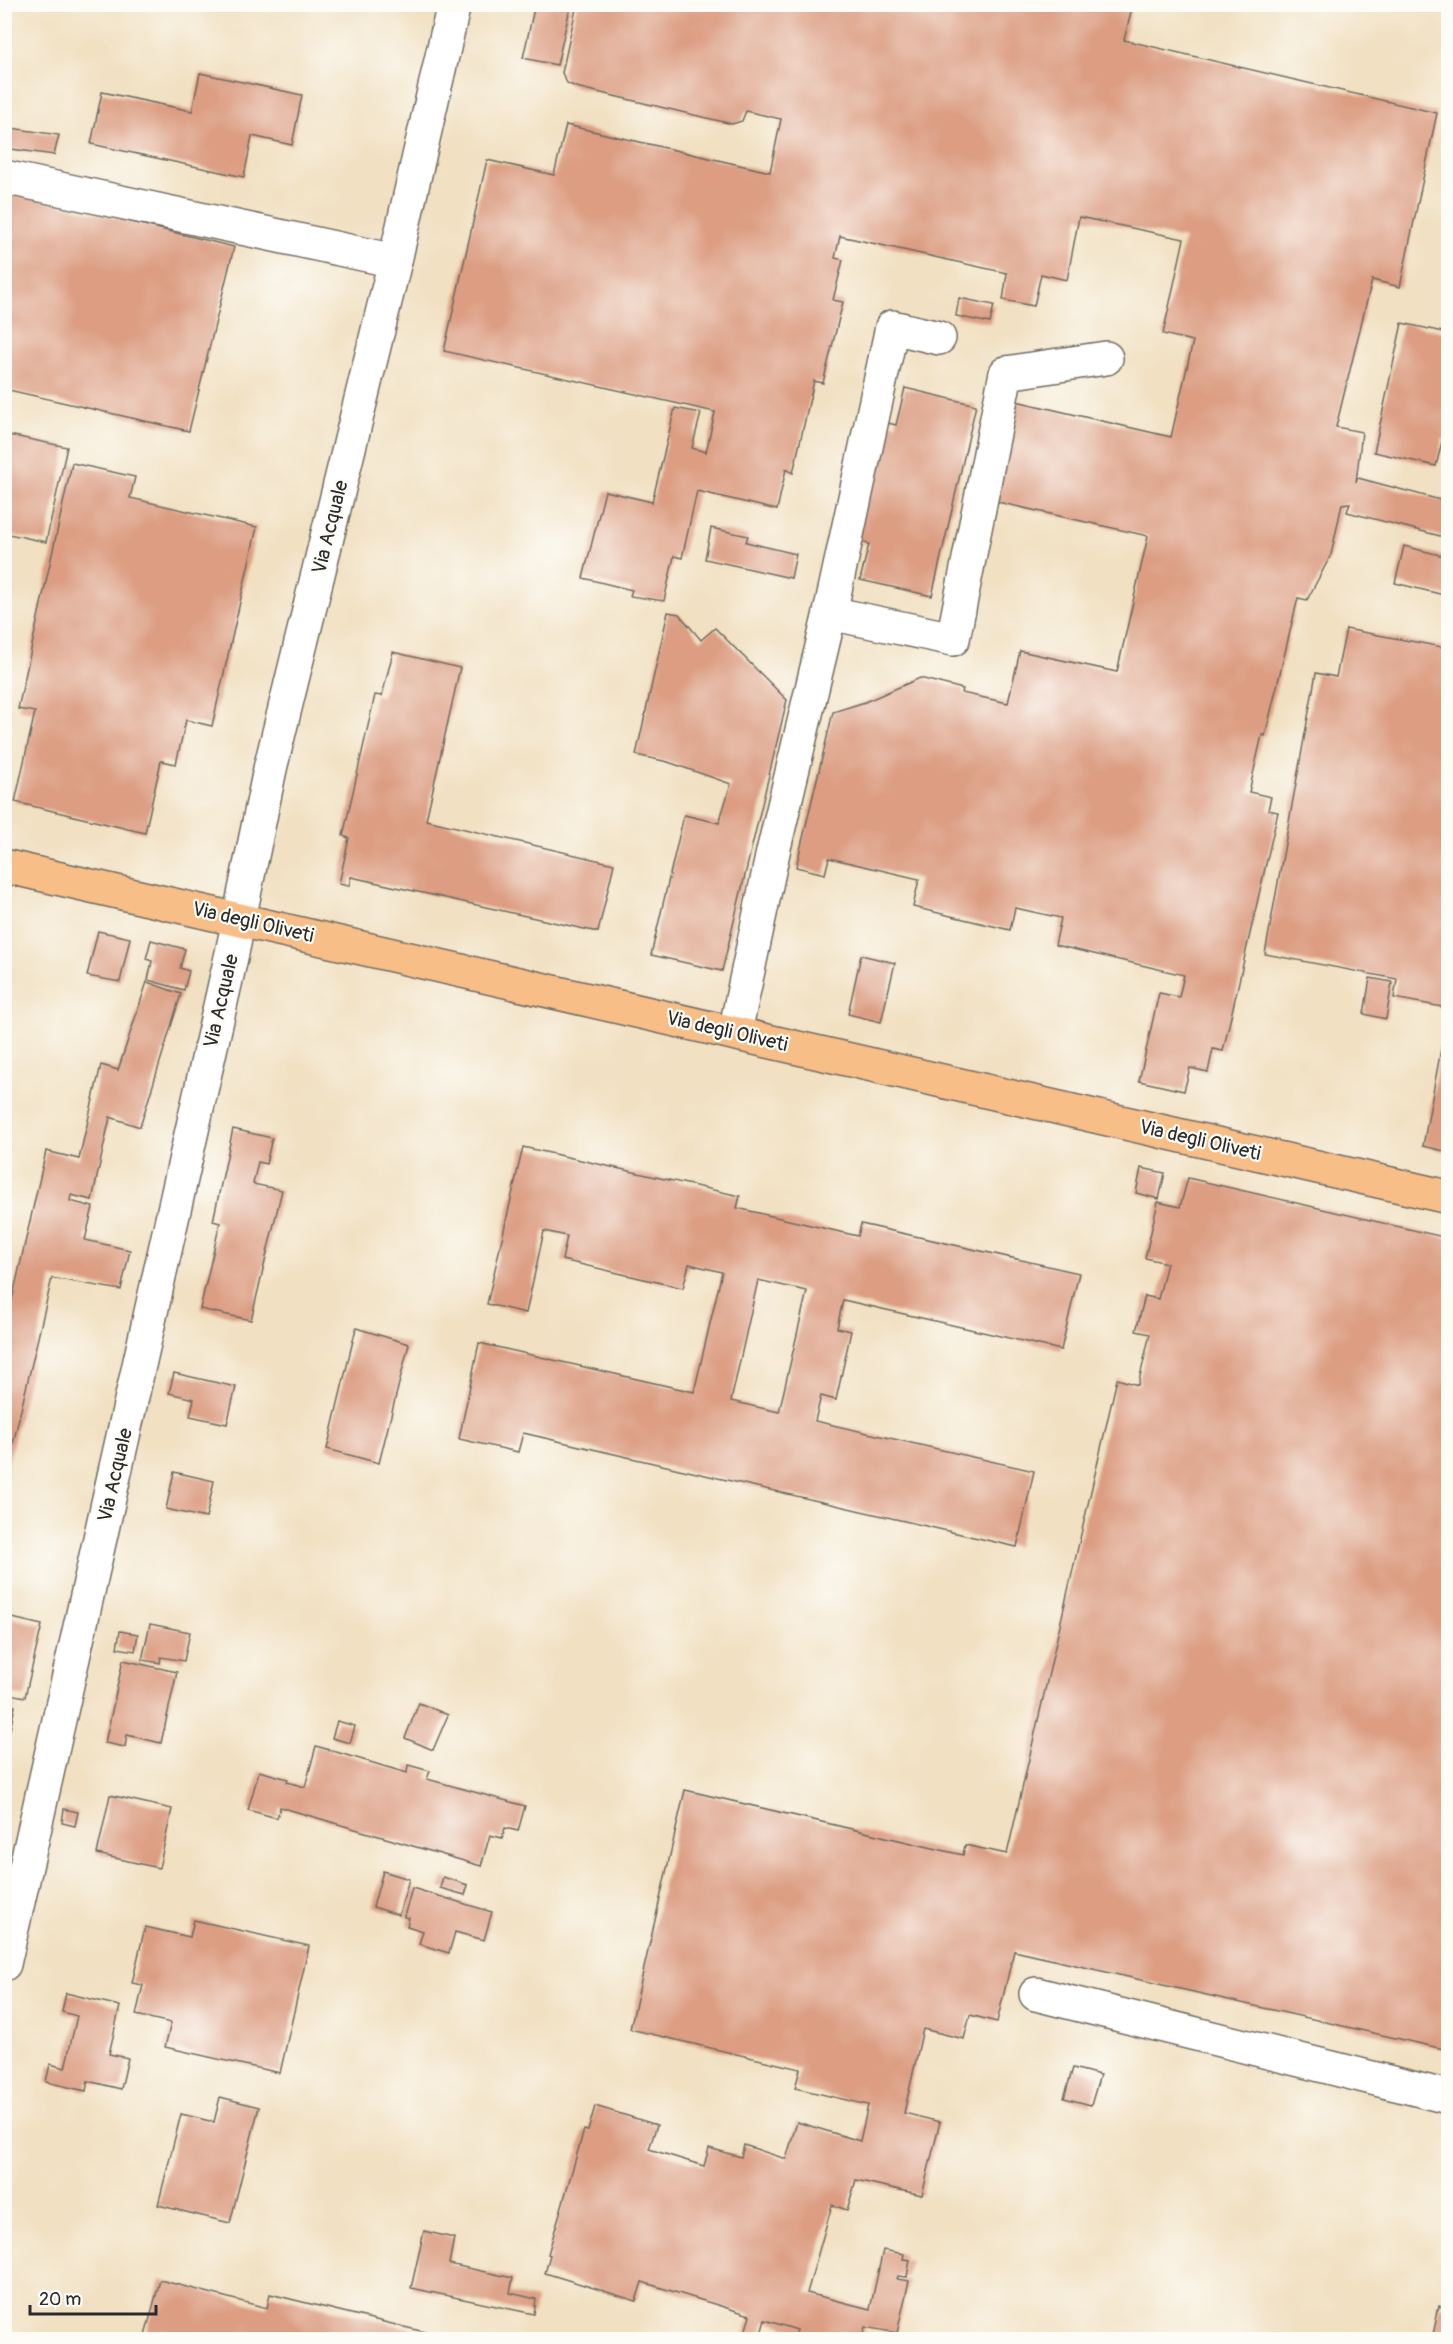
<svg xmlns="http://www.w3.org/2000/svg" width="1453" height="2344" font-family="Pangolin,sans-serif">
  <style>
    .building { fill: #dc9d82; fill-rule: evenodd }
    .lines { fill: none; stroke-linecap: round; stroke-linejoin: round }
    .minor-casing { stroke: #706a60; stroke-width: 36 }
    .major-casing { stroke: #706a60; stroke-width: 36 }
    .minor { stroke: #fff; stroke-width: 33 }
    .major { stroke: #f7be88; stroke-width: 33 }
    .labels { text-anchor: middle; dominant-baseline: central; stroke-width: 4.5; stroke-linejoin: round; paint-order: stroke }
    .street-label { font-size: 20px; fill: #2b2b2b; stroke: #fdfcf7 }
  </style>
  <rect width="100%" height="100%" fill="#fdfcf7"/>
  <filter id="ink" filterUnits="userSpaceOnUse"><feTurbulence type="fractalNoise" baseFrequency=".0167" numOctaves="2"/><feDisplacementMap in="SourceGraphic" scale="12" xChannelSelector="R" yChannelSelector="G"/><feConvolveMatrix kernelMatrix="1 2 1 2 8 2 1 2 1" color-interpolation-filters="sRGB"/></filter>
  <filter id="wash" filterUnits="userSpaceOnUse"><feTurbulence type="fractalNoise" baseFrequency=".008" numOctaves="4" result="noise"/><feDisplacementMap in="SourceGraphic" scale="24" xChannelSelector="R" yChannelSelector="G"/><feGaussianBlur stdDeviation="1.35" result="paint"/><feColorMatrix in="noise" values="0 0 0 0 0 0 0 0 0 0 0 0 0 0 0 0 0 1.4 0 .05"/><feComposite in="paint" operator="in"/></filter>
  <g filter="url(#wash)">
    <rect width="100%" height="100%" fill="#f1e0c1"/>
    <g id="blocks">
      <g class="building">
        <path d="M535,4h36l-14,61 -34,-7z"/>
        <path d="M577,4h556l-9,36 313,73 -37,174 -28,-7 -36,147 26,5 -6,50 2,-4 90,24v36l-101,-26 3,-9 -8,1 -11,51 -24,45 -9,-2 -33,138 -3,-1 -13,57 22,5 -3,13 10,2 -55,239 -10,-2 -5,23 -18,-4 -6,23 -45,-10 20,-88 20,4 5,-22 -129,-30 6,-27 -46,-10 -5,22 -97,-23 6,-28 -90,-21 -4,16 -29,-7 37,-155 32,-10 55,-24 43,11 -1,4 46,10 12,-52 97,21 31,-136 -155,-35 23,-100 155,36 22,-96 -30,-7 21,-95 -105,-22 -12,63 -26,-6 -7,32 -31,-6 4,-27 -167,-37 -5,22 8,2 -10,40 10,2 -20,81 -9,-2 -21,92 -7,-4 -9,41 -80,-19 -15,67 -8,-2 -10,45 -34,-5 2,-6 -49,-12 22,-87 47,11 23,-94 26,5 -9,35 14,4 9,-40 -271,-61 43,-191 67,15 12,-50 204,47 11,-53 -35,-8 -4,10 -10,3 -156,-37 -9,-4 -5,-10z"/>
        <path d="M200,73l102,22 -10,50 -40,-9 -8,41 -153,-33 11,-52 90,19z"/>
        <path d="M4,127l55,8 -5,20 -50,-7z"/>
        <path d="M4,191l230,56 -45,184 -185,-42z"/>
        <path d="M959,298l35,7 -4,18 -34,-7z"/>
        <path d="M1402,323l46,10v107l-5,-2 -7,28 -62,-14z"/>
        <path d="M905,388l71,17 -44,191 -72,-16 9,-36 -13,-3 28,-119 12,3z"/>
        <path d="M4,434l63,13 -21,95 -42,-9z"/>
        <path d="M72,463l63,14 -5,21 127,29 -45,199 -26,-6 -10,44 -15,-3 -16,72 -130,-31 20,-90 -17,-3z"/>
        <path d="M711,528l37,8 -2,6 50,12 -5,24 -86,-19z"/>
        <path d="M1404,546l44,11v39l-53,-13z"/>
        <path d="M668,612l11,2 22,26 14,-12 72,72 -65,271 -71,-16 33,-140 35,8 12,-39 -63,-22 -32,-7z"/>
        <path d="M1346,629l102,19v360l-54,-10 3,-19 -132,-25 51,-281 20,4z"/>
        <path d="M393,652l67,16 -34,152 188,44 -16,68 -247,-55 -2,9 -10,-2 10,-46 -6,-2 32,-141 7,1z"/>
        <path d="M98,931l32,7 -10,44 -33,-6z"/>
        <path d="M151,940l34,9 -5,19 9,3 -5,19 -36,-10 4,-19 -6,-2z"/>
        <path d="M861,955l34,8 -14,59 -33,-8z"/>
        <path d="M1370,978l22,4 -6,37 -22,-5z"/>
        <path d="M147,982l34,12 -41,133 -30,-10 -18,83 -21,-5 -1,6 23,6 -8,33 45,10 -9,40 -69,-12 -48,204v-147l42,-184 33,8 22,-94 17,5z"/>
        <path d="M1447,1017h1v135l-25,-6z"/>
        <path d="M233,1129l39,9 -6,26 -8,-2 -5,22 29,6 -31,130 -51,-11 20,-86 -7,-2z"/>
        <path d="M523,1147l217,49 -3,12 121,28 3,-12 218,49 -18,77 -218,-50 -6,28 14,3 -15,69 -15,-4 -6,25 219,50 -17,76 -494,-114 -5,19 -59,-13 20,-96 215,49 28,-120 -33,-8 -6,24 -121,-28 5,-24 -23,-5 -18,82 -39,-9zM758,1280l49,11 -28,121 -48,-11z"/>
        <path d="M1141,1168l24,5 -6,26 -23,-6z"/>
        <path d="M1188,1178l260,60v812l-434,-99 -17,71 -27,-7 -6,24 -41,-10 -19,84 36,9 -18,73 -66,-15 -9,30 -15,-5 -25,88 63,16 13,-59 21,4 -1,5 7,1 -3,17 -9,-1 -1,3 12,2 -12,52 -32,-6 -3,13h-68l3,-10 -32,-10 -5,17 -15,-4 5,-18 -108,-33 -6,19 -91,-28 5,-18 -2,-1 36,-124 4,1 7,-25 62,19 -8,24 55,17 5,-18 32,9 3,-12 42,14 11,-37 63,19 8,-36 -73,-17 5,-19 -170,-40 55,-239 278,65 2,-10 42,9 110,-475 21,6 12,-51 -14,-3 9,-35 13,3 9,-36 -22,-5 13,-56 22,5z"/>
        <path d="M356,1328l53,16 -30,119 -52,-14z"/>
        <path d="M174,1373l62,14 -9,37 -37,-8 4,-17 -25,-6z"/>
        <path d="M174,1472l40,9 -8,37 -40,-9z"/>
        <path d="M4,1616l38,9 -17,72 -21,-4z"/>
        <path d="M150,1624l40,8 -6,29 -23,-4 -1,6 -18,-3z"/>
        <path d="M120,1631l18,3 -3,17 -18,-3z"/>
        <path d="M123,1660l54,12 -16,71 -34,-8 -2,12 -20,-4z"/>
        <path d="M419,1703l29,12 -15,35 -28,-12z"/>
        <path d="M4,1704l11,2 -5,24 -6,-1z"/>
        <path d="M337,1721l18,5 -5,17 -18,-5z"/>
        <path d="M316,1746l91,27 1,-8 22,6 -3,8 98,27 -7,25 -13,-3 -3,10 -12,-3 -9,31 -201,-59 -3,11 -29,-8 11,-39 29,8 -1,3 18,5z"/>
        <path d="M110,1795l62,14 -13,59 -62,-14z"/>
        <path d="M64,1809l14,3 -3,14 -13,-3z"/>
        <path d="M383,1871l26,8 -10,36 -26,-8z"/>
        <path d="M443,1877l25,8 -3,10 -25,-7z"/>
        <path d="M412,1888l80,24 -8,28 -29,-8 -6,21 -30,-9 4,-13 -16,-5 2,-8 -5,-1z"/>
        <path d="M194,1920l115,26 -29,127 -115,-26 6,-24 -35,-8 7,-30 -11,-2 13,-56 45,10z"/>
        <path d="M66,1993l54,13 -11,48 19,4 -7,31 -33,-8 -2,10 -40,-9 4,-18 15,4 12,-52 -15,-4z"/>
        <path d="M1073,2068l27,7 -9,30 -27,-7z"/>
        <path d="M220,2097l39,10 -29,116 -72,-18 23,-91 33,8z"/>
        <path d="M424,2231l30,7 -5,26 64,14 -3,15 26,6 -2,15 -123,-26z"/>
        <path d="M160,2280l107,28 3,-14 187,46h-313z"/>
        <path d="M1439,2306l9,2v32h-16z"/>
      </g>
    </g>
  </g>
  <g filter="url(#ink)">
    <use href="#blocks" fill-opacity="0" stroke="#706a60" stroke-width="1.5"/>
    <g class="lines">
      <g class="minor-casing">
        <g id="minor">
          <path d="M4,177l391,84"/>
          <path d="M830,613l62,-286 47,11"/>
          <path d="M735,1032l38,-180 57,-239 123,26 53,-266 100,-15"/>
          <path d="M4,1964l228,-1011 38,-184 125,-508 59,-257"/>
          <path d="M1036,1994l412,103"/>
        </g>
      </g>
      <g class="major-casing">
        <path id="major" d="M4,866l1444,331"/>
      </g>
      <use href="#minor" class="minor"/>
      <use href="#major" class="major"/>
    </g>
  </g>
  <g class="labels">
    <g class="street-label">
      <text transform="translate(330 527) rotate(-76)">Via Acquale</text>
      <text transform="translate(253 922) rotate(13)">Via degli Oliveti</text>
      <text transform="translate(221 1001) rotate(-77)">Via Acquale</text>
      <text transform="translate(727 1031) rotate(13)">Via degli Oliveti</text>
      <text transform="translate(1200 1140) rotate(13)">Via degli Oliveti</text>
      <text transform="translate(115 1475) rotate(-77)">Via Acquale</text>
    </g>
  </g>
  <rect width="1453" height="2344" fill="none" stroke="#fdfcf7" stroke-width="24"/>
  <path d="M30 2305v9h126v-9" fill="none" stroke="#2b2b2b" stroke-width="3"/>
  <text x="39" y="2305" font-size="18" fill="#2b2b2b" stroke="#fdfcf7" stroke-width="4.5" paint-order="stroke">20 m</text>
</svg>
